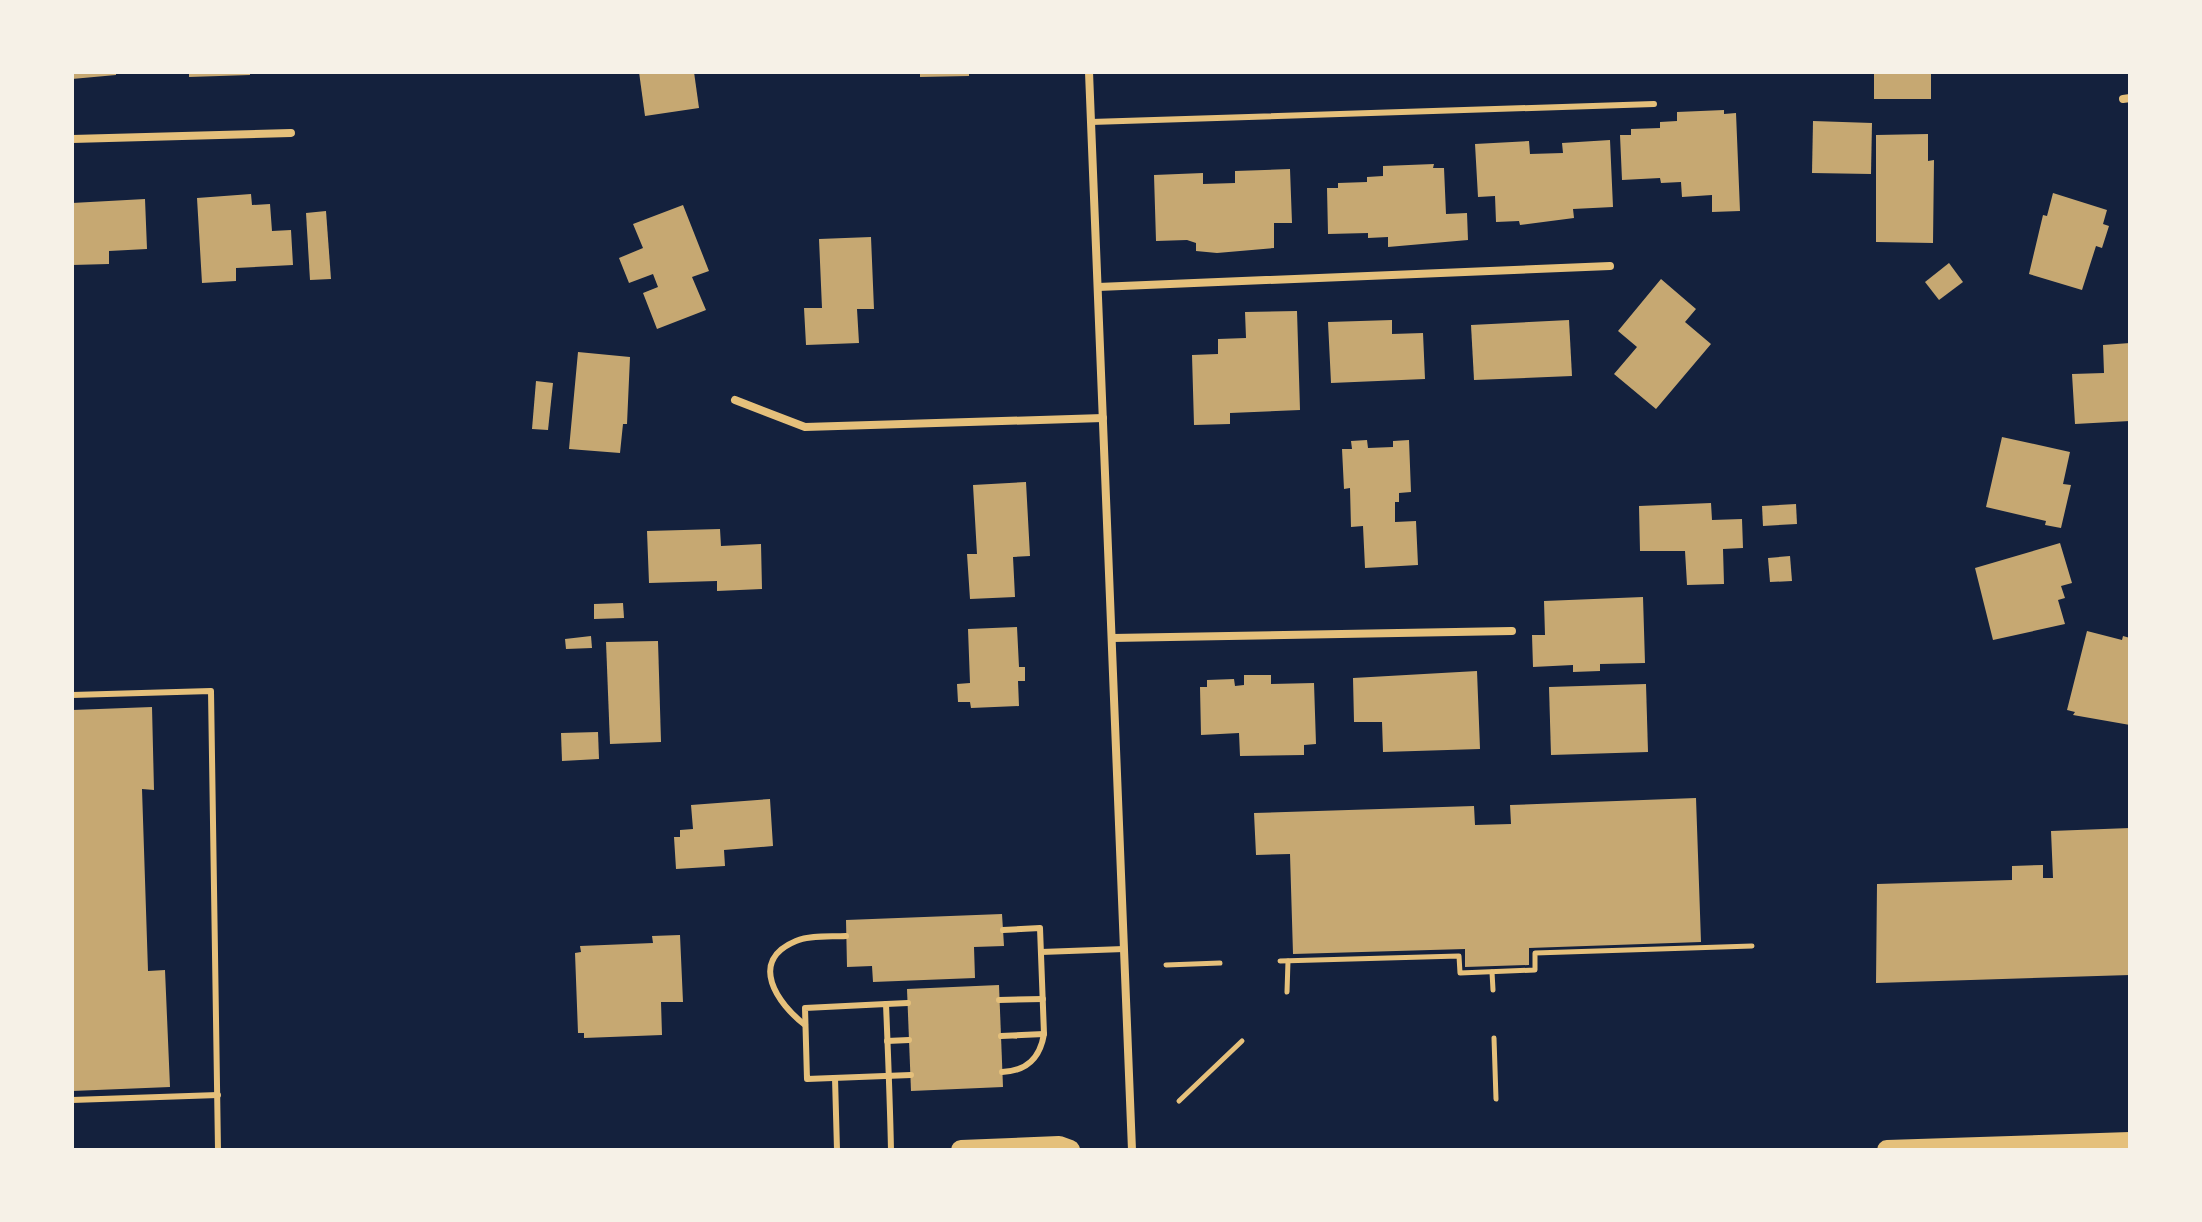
<svg xmlns="http://www.w3.org/2000/svg" width="2202" height="1222" font-family="Helvetica,sans-serif">
  <style>
    .building { fill: #c6a872 }
    .lines { fill: none; stroke-linecap: round; stroke-linejoin: round }
    .path { stroke: #e5c07b; stroke-width: 5 }
    .service { stroke: #e5c07b; stroke-width: 6 }
    .minor { stroke: #e5c07b; stroke-width: 8 }
    .primary { stroke: #e5c07b; stroke-width: 20 }
  </style>
  <rect width="100%" height="100%" fill="#14213d"/>
  <g class="building">
    <path d="M72,72h44v3l-44,4z"/>
    <path d="M189,72h61v3l-61,2z"/>
    <path d="M639,72h55l5,36 -54,8z"/>
    <path d="M920,72h49v4l-49,1z"/>
    <rect x="1874" y="72" width="57" height="27"/>
    <path d="M1724,110v4l12,-1 4,98 -28,1v-17l-30,2 -1,-15 -20,1 -1,-5 -38,2 -2,-45h11v-6l29,-1v-6l17,-1v-9z"/>
    <path d="M1813,121l59,2 -1,51 -59,-1z"/>
    <path d="M1928,134v27l6,-1 -1,83 -57,-1v-107z"/>
    <path d="M1610,140l3,67 -40,2 1,9 -54,7 -1,-4 -23,1 -1,-26 -17,1 -3,-53 54,-3 1,13 33,-1 -1,-10z"/>
    <path d="M1434,164l-1,4h11l2,46 21,-1 1,27 -80,7v-10l-20,1v-5l-40,1 -1,-46h11v-5l29,-1v-5l16,-1v-10z"/>
    <path d="M1290,169l2,54h-18v25l-57,5 -21,-2v-8l-9,-3 -31,1 -2,-66 49,-2v11l32,-1v-12z"/>
    <path d="M2053,193l54,17 -4,14 6,2 -7,22 -6,-2 -14,44 -53,-16 14,-59 4,1z"/>
    <path d="M251,194l1,11 18,-1 2,27 19,-1 2,35 -57,3v13l-34,2 -5,-85z"/>
    <path d="M145,199l2,50 -38,2v13l-37,1v-62z"/>
    <path d="M683,205l26,66 -17,6 14,33 -49,19 -14,-36 15,-6 -5,-13 -24,9 -10,-25 24,-10 -10,-24z"/>
    <path d="M326,211l5,68 -21,1 -4,-67z"/>
    <path d="M871,237l3,72h-17l2,34 -53,2 -2,-37h18l-3,-69z"/>
    <path d="M1949,263l14,19 -24,18 -14,-18z"/>
    <path d="M1661,279l35,30 -11,13 26,22 -55,65 -42,-35 23,-27 -19,-16z"/>
    <path d="M1297,311l3,99 -70,3v11l-36,1 -2,-70 26,-1v-15l28,-1 -1,-26z"/>
    <path d="M1392,320v14l31,-1 2,46 -94,4 -3,-61z"/>
    <path d="M1569,320l3,56 -98,4 -3,-55z"/>
    <path d="M2130,343v78l-55,3 -3,-50 32,-1 -1,-28z"/>
    <path d="M578,352l52,5 -3,67h-4l-3,29 -51,-4z"/>
    <path d="M536,381l17,2 -5,47 -16,-1z"/>
    <path d="M2002,437l68,15 -7,32 8,1 -10,43 -16,-3 1,-4 -60,-14z"/>
    <path d="M1367,440l1,8 25,-1v-6l16,-1 2,52 -12,1v9h-4v20l21,-1 2,44 -53,3 -2,-42 -12,1 -1,-39 -6,1 -2,-40h10l-1,-8z"/>
    <path d="M1026,482l4,74 -17,1 2,40 -45,2 -3,-45h10l-4,-69z"/>
    <path d="M1711,503l1,17 30,-1 1,29 -20,1 1,35 -37,1 -2,-34h-45l-1,-45z"/>
    <path d="M1796,504l1,20 -34,2 -1,-20z"/>
    <path d="M720,529l1,17 40,-2 1,45 -45,2v-10l-68,2 -2,-52z"/>
    <path d="M2060,543l12,40 -11,3 4,12 -7,2 7,24 -72,16 -18,-72z"/>
    <path d="M1790,556l2,25 -22,1 -2,-24z"/>
    <path d="M1643,597l2,66 -45,1v7l-27,1v-7l-40,2 -1,-32h13l-1,-34z"/>
    <path d="M623,603l1,15 -30,1v-15z"/>
    <path d="M1017,627l2,40h6v14h-7l1,25 -48,2 -1,-6h-12l-1,-18 13,-1 -2,-54z"/>
    <path d="M2087,631l35,9 1,-4 7,2v87l-57,-10 2,-3 -8,-2z"/>
    <path d="M591,636l1,12 -26,1 -1,-10z"/>
    <path d="M658,641l3,101 -51,2 -4,-102z"/>
    <path d="M1477,671l3,78 -97,3 -1,-30h-28l-1,-44z"/>
    <path d="M1244,675h27v9l43,-1 2,61 -12,1v10l-64,1 -1,-23 -38,2 -1,-48h7v-7l27,-1 1,7 9,-1z"/>
    <path d="M1646,684l2,68 -97,3 -2,-68z"/>
    <path d="M152,707l2,83 -12,-1 6,182 17,-1 5,117 -98,4v-381z"/>
    <path d="M598,732l1,27 -37,2 -1,-28z"/>
    <path d="M1696,798l5,144 -172,6v17l-64,2v-18l-172,5 -3,-100 -34,1 -2,-42 220,-7 1,19 36,-1 -1,-19z"/>
    <path d="M770,799l3,47 -49,4 1,16 -49,3 -2,-32h6v-7l13,-1 -2,-24z"/>
    <path d="M2130,828v147l-254,8 1,-99 135,-4v-14l31,-1v13h10l-2,-47z"/>
    <path d="M1002,914l2,32 -30,1 1,31 -102,4 -1,-16 -25,1 -1,-47z"/>
    <path d="M680,935l3,67h-22l1,33 -78,3v-5h-6l-3,-80 6,-1 -1,-6 73,-3 -1,-7z"/>
    <path d="M999,985l4,102 -92,4 -4,-102z"/>
  </g>
  <g class="lines">
    <g class="path">
      <path d="M1280,961l179,-5 1,17 75,-3v-17l217,-7"/>
      <path d="M1166,965l54,-2"/>
      <path d="M1492,972l1,18"/>
      <path d="M1287,992l1,-31"/>
      <path d="M1494,1038l2,61"/>
      <path d="M1179,1101l63,-60"/>
    </g>
    <g class="service">
      <path d="M1091,122l563,-18"/>
      <path d="M72,695l139,-4 7,459"/>
      <path d="M1003,930l37,-2 4,106"/>
      <path d="M1041,952l83,-3"/>
      <path d="M999,1000l44,-1"/>
      <path d="M886,1004l22,-1"/>
      <path d="M805,1025c-27,-21 -58,-64 -9,-84 15,-6 34,-4 50,-5"/>
      <path d="M1001,1036l43,-2c-4,24 -17,37 -42,38"/>
      <path d="M887,1041l22,-1"/>
      <path d="M835,1078l2,72"/>
      <path d="M72,1100l146,-5"/>
      <path d="M891,1150c-1,-49 -3,-97 -5,-146l-81,4 2,71 104,-4"/>
    </g>
    <g class="minor">
      <path d="M1089,72l43,1078"/>
      <path d="M2123,99l7,-1"/>
      <path d="M72,139l219,-6"/>
      <path d="M1098,287l512,-21"/>
      <path d="M735,400l70,27 298,-9"/>
      <path d="M1112,638l400,-7"/>
    </g>
    <g class="primary">
      <path d="M961,1150l98,-4 11,4"/>
      <path d="M1887,1150l243,-8"/>
    </g>
  </g>
  <rect width="2202" height="1222" fill="none" stroke="#f6f1e7" stroke-width="148"/>
</svg>
